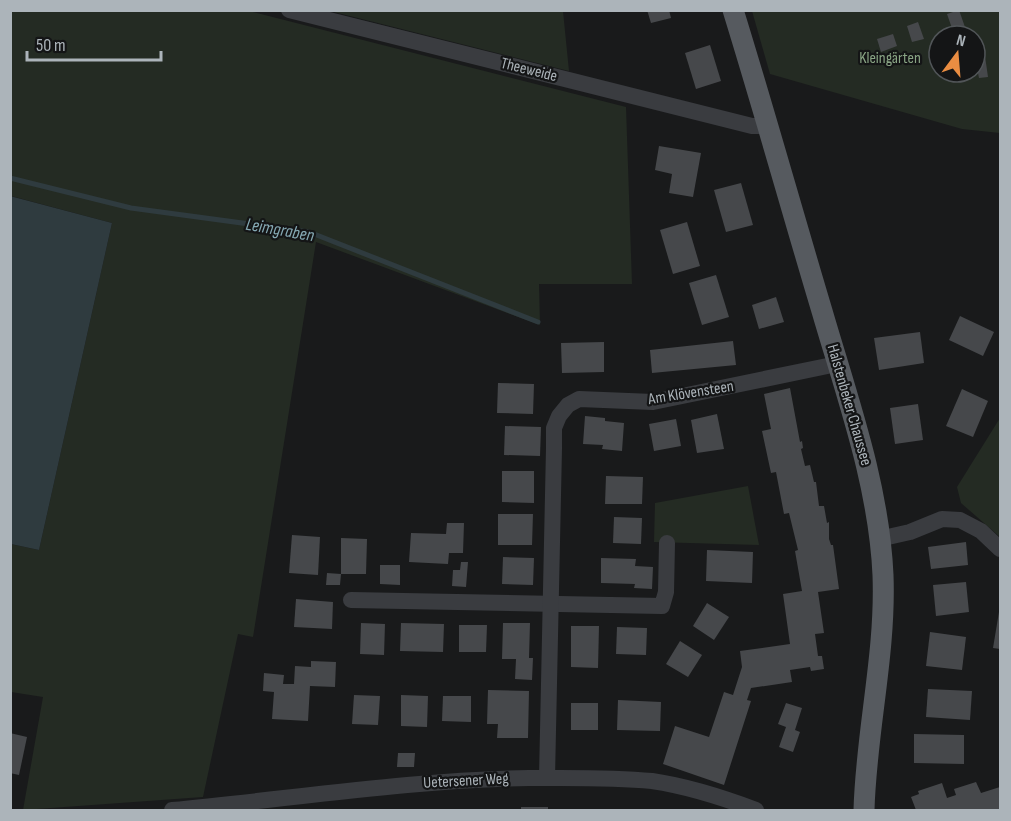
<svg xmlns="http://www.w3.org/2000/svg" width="1011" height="821" font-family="'Sofia Sans Condensed',sans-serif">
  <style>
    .green { fill: #242b23; fill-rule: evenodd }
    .water { fill: #2f3b3f }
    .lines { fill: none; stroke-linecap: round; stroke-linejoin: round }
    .stream { stroke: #2f3b3f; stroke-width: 5 }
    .building { fill: #46484b }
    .minor { stroke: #3a3c40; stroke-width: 16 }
    .major { stroke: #565a5f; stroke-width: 21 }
    .labels { text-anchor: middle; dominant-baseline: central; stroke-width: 4.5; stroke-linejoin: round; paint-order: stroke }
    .park-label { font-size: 16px; fill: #89a484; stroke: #141516 }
    .street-label { font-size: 16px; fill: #acb4ba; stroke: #141516 }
    .water-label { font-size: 18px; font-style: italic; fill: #85a8b3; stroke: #141516 }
  </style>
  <rect width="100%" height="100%" fill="#191a1b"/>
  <g class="green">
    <path d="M10,11h239l377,96 6,177h-93l1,41 -224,-83 -63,395 -15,-3 -35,163 -180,13 20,-113 -32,-5v-148l28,6 73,-327 -101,-27z"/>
    <path d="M330,11h233l6,60z"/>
    <path d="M752,11h248v122l-38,-4 -192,-55zM939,36h36v36h-36z"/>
    <path d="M1000,418v119l-39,-34 -4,-16z"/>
    <path d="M748,486l11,59 -105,-3 1,-39z"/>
  </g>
  <path class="water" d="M10,196l102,27 -73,327 -28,-6z"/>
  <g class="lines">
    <path class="stream" d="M10,178l121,30 178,24 229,90"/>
  </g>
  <g class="building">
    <path d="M647,10h22l2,8 -20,5z"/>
    <path d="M959,10l7,20 -12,4 -7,-20z"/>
    <path d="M918,22l6,17 -12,3 -5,-16z"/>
    <path d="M893,34l4,12 -16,6 -4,-13z"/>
    <path d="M710,45l11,36 -25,8 -11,-36z"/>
    <path d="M985,56l3,21 -9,1 -1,-5 -8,1v-2h5v-9h3l-1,-5z"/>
    <path d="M659,146l42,7 -8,44 -24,-4 3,-19 -17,-4z"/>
    <path d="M741,183l12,42 -27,7 -12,-42z"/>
    <path d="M687,222l13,44 -27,8 -13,-44z"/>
    <path d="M716,275l13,42 -27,8 -13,-42z"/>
    <path d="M776,297l8,25 -25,7 -7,-24z"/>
    <path d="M960,316l34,16 -11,24 -34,-16z"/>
    <path d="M920,332l4,31 -45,7 -5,-32z"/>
    <path d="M733,341l3,24 -84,8 -2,-23z"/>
    <path d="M604,342v30l-42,1 -1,-30z"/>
    <path d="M498,383l36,1 -1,30 -36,-1z"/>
    <path d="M790,388l10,54 2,-1 1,7 -2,1 4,17 5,-1 4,17h2l3,24h5l3,17 2,-1v17l2,6h2l6,44 -21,3 6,41 -9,1 3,22h4l2,13 -13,2 -1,-4 -20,3 2,12 -41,6 -4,12 4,1 -27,84 -61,-21 12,-38 34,11 15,-45 9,3 9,-28 -2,-16 50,-7 -7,-50 19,-3 -7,-40 3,-1 -9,-37 -5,1 -8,-42 -5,1 -9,-42 9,-2 -7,-35z"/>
    <path d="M962,389l26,12 -15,36 -27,-11z"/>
    <path d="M918,404l5,36 -28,4 -5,-36z"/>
    <path d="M717,414l7,35 -27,4 -6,-33z"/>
    <path d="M585,416l20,2v3l19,2 -2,28 -20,-2 1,-4 -20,-1z"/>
    <path d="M676,419l5,27 -27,5 -5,-27z"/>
    <path d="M505,426l36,1 -1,29 -36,-1z"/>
    <path d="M502,471h32v32l-32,-1z"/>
    <path d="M606,476l37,1 -1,27h-37z"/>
    <path d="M498,514h35l-1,31h-34z"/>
    <path d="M614,517l28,1 -1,26 -28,-1z"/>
    <path d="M447,523h17l-1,30h-14l-1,11 -39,-2 2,-29 35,1z"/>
    <path d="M292,535l28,2 -2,38 -29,-2z"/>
    <path d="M341,538l26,1 -1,35h-25z"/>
    <path d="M966,542l2,23 -37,4 -3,-22z"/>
    <path d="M707,550l46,2 -1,31 -46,-2z"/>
    <path d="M503,557l31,1 -1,27 -31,-1z"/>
    <path d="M601,558l35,1 -1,7 18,1 -1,22 -18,-1 1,-4 -34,-1z"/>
    <path d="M461,562h7l-2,25 -14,-1 1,-16h7z"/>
    <path d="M380,565h20v20l-20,-1z"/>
    <path d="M327,573l14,1 -1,11h-14z"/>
    <path d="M966,582l3,30 -33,4 -3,-31z"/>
    <path d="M296,599l37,3 -1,27 -38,-2z"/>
    <path d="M707,603l22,14 -15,23 -21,-14z"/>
    <path d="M999,612h1v37l-7,-1z"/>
    <path d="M361,623l24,1 -1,31 -24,-1z"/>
    <path d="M401,623l43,1 -1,28 -43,-1z"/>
    <path d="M503,623h27l-1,35h4l-1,22 -17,-1 1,-20h-14z"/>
    <path d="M459,625h28l-1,27h-27z"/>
    <path d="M571,626h28l-1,42 -27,-1z"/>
    <path d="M617,627l30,1 -1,27 -30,-1z"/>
    <path d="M930,632l36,5 -4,33 -36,-4z"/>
    <path d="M680,641l22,14 -14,22 -22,-13z"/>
    <path d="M311,661l25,1 -1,25 -25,-1 -2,35 -36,-2 2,-27 -11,-1 1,-18 20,2 -1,9h11l1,-18 16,1z"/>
    <path d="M928,689l44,2 -2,29 -44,-3z"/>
    <path d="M488,690l41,1 -1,47h-31l1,-14h-11z"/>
    <path d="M354,695l26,1 -2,29 -26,-1z"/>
    <path d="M401,695l27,1 -1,31 -26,-1z"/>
    <path d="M443,696h28v26l-29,-1z"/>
    <path d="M618,700l43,2 -1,29 -43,-1z"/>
    <rect x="571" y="703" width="27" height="27"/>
    <path d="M786,703l16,5 -7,22 5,2 -7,20 -14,-5 7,-20 -8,-3z"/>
    <path d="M10,733l17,4 -8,38 -9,-2z"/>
    <path d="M914,734l50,1v29l-50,-1z"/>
    <path d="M398,753h17l-1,14h-17z"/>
    <path d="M976,782l5,11 19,-6v23h-84l-5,-13 8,-3 -1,-3 24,-8 5,15 9,-3 -2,-6z"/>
    <rect x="521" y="807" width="27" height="3"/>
  </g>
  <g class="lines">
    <g class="minor">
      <path d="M289,10l463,116h17"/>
      <path d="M879,539l31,-7 32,-13 18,1 21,11 19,18"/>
      <path d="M351,600l311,6 4,-14 1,-49"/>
      <path d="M547,778l7,-330v-20l5,-12 9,-11 11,-6 74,3 184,-38"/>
      <path d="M172,810c119,-11 237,-30 357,-32 41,0 82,-1 123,3 34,5 72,17 104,29"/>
    </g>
    <path class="major" d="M733,10c31,100 59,201 89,301 25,86 57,174 61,264 3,79 -17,157 -19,235"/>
  </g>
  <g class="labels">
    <g class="park-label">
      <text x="890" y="58">Kleingärten</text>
    </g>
    <g class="street-label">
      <text transform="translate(529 70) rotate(14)">Theeweide</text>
      <text transform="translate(691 393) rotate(-9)">Am Klövensteen</text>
      <text transform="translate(849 405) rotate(74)">Halstenbeker Chaussee</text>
      <text transform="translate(466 781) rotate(-3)">Uetersener Weg</text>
    </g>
    <g class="water-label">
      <text transform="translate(280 230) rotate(10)">Leimgraben</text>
    </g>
  </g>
  <rect width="1011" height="821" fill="none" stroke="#acb4ba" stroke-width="24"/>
  <g transform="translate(957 54) rotate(16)"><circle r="28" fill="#141516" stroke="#515558" stroke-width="1.5"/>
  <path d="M0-4.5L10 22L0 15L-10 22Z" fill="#ea8d42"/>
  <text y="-9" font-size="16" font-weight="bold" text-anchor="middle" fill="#acb4ba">N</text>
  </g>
  <path d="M27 51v9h134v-9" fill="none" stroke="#acb4ba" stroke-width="3"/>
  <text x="36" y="51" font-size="18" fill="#acb4ba" stroke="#141516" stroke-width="4.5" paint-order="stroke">50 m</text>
</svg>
